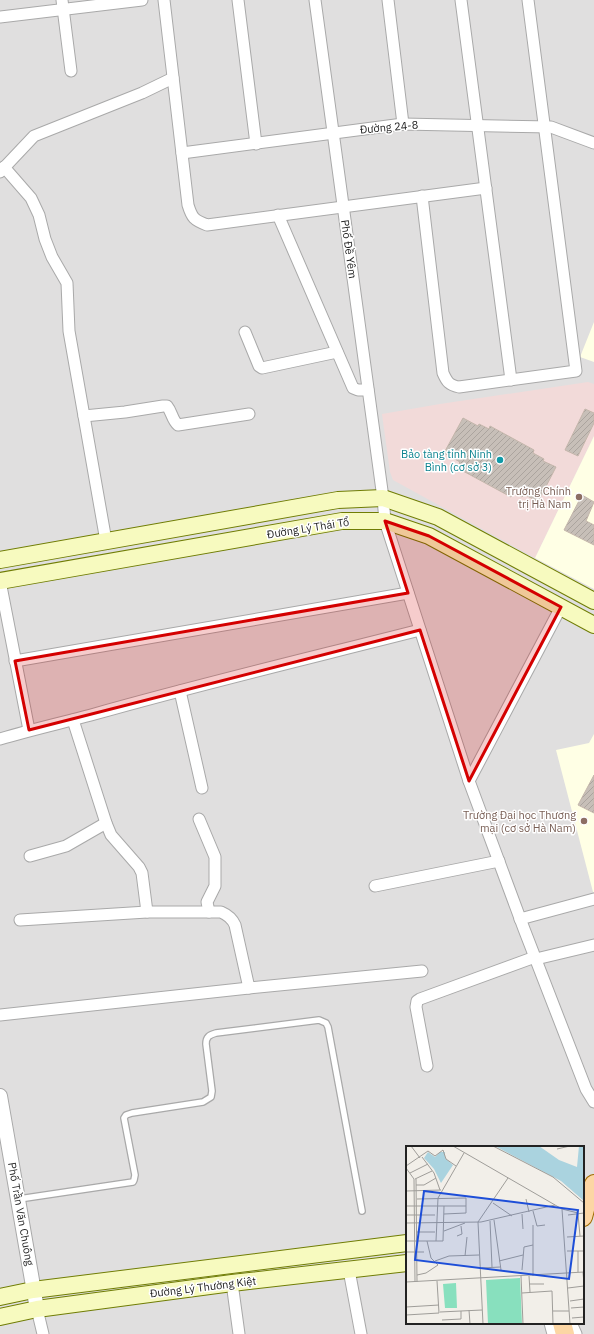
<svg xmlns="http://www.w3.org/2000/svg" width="594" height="1334" font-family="'IBM Plex Sans',sans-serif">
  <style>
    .residential { fill: #e0dfdf; fill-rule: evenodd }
    .commercial { fill: #f2dad9 }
    .education { fill: #ffffe5 }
    .building { fill: url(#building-hatch); stroke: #c4b6ab }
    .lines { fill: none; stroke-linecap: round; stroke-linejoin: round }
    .service-casing { stroke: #a9a9a9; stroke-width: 8 }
    .minor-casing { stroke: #a9a9a9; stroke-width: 13 }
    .tertiary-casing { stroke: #a9a9a9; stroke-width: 16 }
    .secondary-casing { stroke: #707d05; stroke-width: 18 }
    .primary-casing { stroke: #a06b00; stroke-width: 20 }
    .service { stroke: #fff; stroke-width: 5.5 }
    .minor { stroke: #fff; stroke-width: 11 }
    .tertiary { stroke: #fff; stroke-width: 14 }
    .secondary { stroke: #f7fabf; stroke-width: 16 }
    .primary { stroke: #fcd6a4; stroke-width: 18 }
    .marked { fill: #d40000; fill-opacity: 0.2; stroke: #d40000; stroke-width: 3; stroke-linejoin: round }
    .culture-dot { fill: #0f9aa8; stroke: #fff; stroke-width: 1.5 }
    .education-dot { fill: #8d6e63; stroke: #fff; stroke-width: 1.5 }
    .labels { text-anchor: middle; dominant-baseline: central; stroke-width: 3; stroke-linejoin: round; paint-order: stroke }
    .street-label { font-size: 11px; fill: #222; stroke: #fff }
    .culture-label { font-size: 11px; fill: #0d838f; stroke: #fff; text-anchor: end }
    .education-label { font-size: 11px; fill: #785e54; stroke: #fff; text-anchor: end }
    .inset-road { fill: none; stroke: #9f9d99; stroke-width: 1 }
    .view { fill: #1d4ed8; fill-opacity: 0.15; stroke: #1d4ed8; stroke-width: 2 }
    .inset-edge { fill: none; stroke: #222; stroke-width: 2 }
  </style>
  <defs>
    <pattern id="building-hatch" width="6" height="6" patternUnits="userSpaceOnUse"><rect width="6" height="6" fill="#c7bfb8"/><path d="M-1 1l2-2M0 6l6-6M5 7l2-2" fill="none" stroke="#aba49e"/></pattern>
  </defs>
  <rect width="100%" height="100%" fill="#f2efe9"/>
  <path class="residential" d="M0,0h594v1334h-594zM407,1147h176v176h-176z"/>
  <path class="commercial" d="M588,382l6,2v52l-59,122 -142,-78 -3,-8 -8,-58 58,-10z"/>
  <g class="education">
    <path d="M594,322v40l-14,-5z"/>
    <path d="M594,436v153l-59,-31z"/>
    <path d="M594,734v158h-1l-37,-142 33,-7z"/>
  </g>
  <g class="building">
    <path d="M585,409l9,4v10l-16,33 -13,-6z"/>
    <path d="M463,418l15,8 1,-2 10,5 1,-3 44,24 -1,3 11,6 -1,2 13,6 -18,35 -14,-8 -2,3 -8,-5 -3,5 -48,-26 2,-4 -6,-4 1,-1 -16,-9z"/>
    <path d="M582,495l12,7 -8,19 8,4v20l-30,-15z"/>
    <path d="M594,775v38l-16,-8z"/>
  </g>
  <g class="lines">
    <g class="service-casing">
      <path id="service" d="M19,1199l114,-17 1,-2 1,-5 -11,-57 2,-3 6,-2 71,-11 8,-5 1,-6 -6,-47c0,-7 3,-9 10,-11l103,-13 7,3 2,4 34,184"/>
    </g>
    <g class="minor-casing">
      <g id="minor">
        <path d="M62,0l9,71"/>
        <path d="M164,0l24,205c4,13 6,15 19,20l279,-37"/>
        <path d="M238,0l18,144"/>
        <path d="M315,0l68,498 2,23 84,260 55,148 62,160 8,13"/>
        <path d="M388,0l15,124"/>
        <path d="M461,0l50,380"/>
        <path d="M0,17l142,-17"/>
        <path d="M182,153l221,-29 148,3 43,16"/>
        <path d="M4,167l27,31 8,17 6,24 7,18 15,26 2,48 37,210"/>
        <path d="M0,172l34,-36 108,-43 31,-15"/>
        <path d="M422,196l21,177c4,9 6,12 16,14l117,-16 -48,-371"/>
        <path d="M278,215l75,173 5,2h10"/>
        <path d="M245,332l14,34 3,2 75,-16"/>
        <path d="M84,416l41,-4 38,-6h4c5,6 5,14 11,19l71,-11"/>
        <path d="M0,581l29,149"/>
        <path d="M15,661l393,-68"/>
        <path d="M180,691l22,97"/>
        <path d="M73,720l33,103 5,12 28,32 3,6 5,39"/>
        <path d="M0,739c30,-9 61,-16 91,-24 109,-31 219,-57 329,-85"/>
        <path d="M469,781l92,-174"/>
        <path d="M199,819l16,38v29l-8,16 2,10"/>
        <path d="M30,856l36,-10 40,-23"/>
        <path d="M375,886l124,-25"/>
        <path d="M520,919l74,-20"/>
        <path d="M20,920l127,-8h74c7,3 11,6 14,13l14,63"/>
        <path d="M536,959l58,-14"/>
        <path d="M0,1015l249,-27 173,-17"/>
        <path d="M427,1066l-11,-59 1,-6 3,-2 115,-42"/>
        <path d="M349,1270l12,64"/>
        <path d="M232,1283l7,51"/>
        <path d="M37,1309l6,25"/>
        <path d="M550,1323l3,11"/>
        <path d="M571,1323l5,11"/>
      </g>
    </g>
    <g class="tertiary-casing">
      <path id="tertiary" d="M0,1096l37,213"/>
    </g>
    <g class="secondary-casing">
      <g id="secondary">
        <path d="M0,560l338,-60 45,-2 55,19 156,84"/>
        <path d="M0,581l342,-60h43l44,15 165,89"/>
        <path d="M0,1297l33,-7 374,-47"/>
        <path d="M0,1317l37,-8 195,-26 175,-20"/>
      </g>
    </g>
    <g class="primary-casing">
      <g id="primary">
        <path d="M583,1217l5,-19 6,-14"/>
        <path d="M562,1323l3,11"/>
      </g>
    </g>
    <use href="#service" class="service"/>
    <use href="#minor" class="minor"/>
    <use href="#tertiary" class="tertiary"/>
    <use href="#secondary" class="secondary"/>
    <use href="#primary" class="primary"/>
  </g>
  <path class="marked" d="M385,521l44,15 132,71 -92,174 -49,-151 -391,100 -14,-69 393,-68z"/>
  <circle class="culture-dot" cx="500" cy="460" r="4"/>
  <g class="education-dot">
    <circle cx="579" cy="497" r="4"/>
    <circle cx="584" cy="821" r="4"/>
  </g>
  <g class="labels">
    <g class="street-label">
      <text transform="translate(389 127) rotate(-5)">Đường 24-8</text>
      <text transform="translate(349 249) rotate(82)">Phố Đề Yêm</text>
      <text transform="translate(308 528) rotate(-9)">Đường Lý Thái Tổ</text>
      <text transform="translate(21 1214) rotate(80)">Phố Trần Văn Chuông</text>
      <text transform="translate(203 1287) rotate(-7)">Đường Lý Thường Kiệt</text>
    </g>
    <g class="culture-label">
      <text x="492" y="454">Bảo tàng tỉnh Ninh<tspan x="492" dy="13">Bình (cơ sở 3)</tspan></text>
    </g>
    <g class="education-label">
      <text x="571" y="491">Trường Chính<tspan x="571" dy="13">trị Hà Nam</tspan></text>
      <text x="576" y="815">Trường Đại học Thương<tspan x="576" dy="13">mại (cơ sở Hà Nam)</tspan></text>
    </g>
  </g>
  <g transform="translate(406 1146)">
    <rect width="178" height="178" fill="#f2efe9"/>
    <path d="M114,132l2,46h-34l-2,-44zM50,137l1,25h-12l-2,-24z" fill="#88e0be"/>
    <path d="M89,0h44l20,14 18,7 2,-21h5v55l-23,-20zM22,6l7,5 5,-5h5v6l8,7 -12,18 -7,-14 -10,-11z" fill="#aad3df"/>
    <path class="inset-road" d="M5,0l9,12M47,0l109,63 16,4M87,0l60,31 31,26M151,3l13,-3M16,11l12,16 6,17M0,20l22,-15 7,5 8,-6 3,9 10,7M0,22l8,11M4,27l18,-9M8,33l1,103M9,33l17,-8M10,33l1,103M10,39h8l12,-7M0,45l35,-1M11,53l49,-1v15l-22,1M120,53l3,13M87,57l19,13M0,60h60M156,63l8,115M127,65l4,15 8,-1M116,68l1,15M172,68l2,22M0,69h29M162,69l16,-2M88,74l7,50M84,75l2,46M0,77l75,-1 74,-17M38,85l21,-8M11,86h18M51,90l5,-2 -1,-8M161,91l17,-1M0,95h37l1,-35M30,95l2,-43 26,-45M161,105h17M172,105v21M0,106h18M59,110l2,-19M29,115l14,-5 30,-1M93,115l24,-6M76,122l18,-1M116,124l2,-23 9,-2M177,126l1,12M11,129l9,-2 12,-8 -7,-7 -4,-17M115,130l2,48M123,130l1,16M127,130v-51M0,136l178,-10M124,138h14M162,142l16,-2M116,147l30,-2 1,33M164,155l14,-2M0,161l33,-2M165,162l13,-1M63,164l1,14M147,165h16M34,166l42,-2M0,169l33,-2 -2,-32M166,172l12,-1M36,174l19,-1v-8M77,178l-5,-102 30,-44"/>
    <path class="view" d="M18,45l154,19 -9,69 -154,-19z"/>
    <rect width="178" height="178" class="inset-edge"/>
  </g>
</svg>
